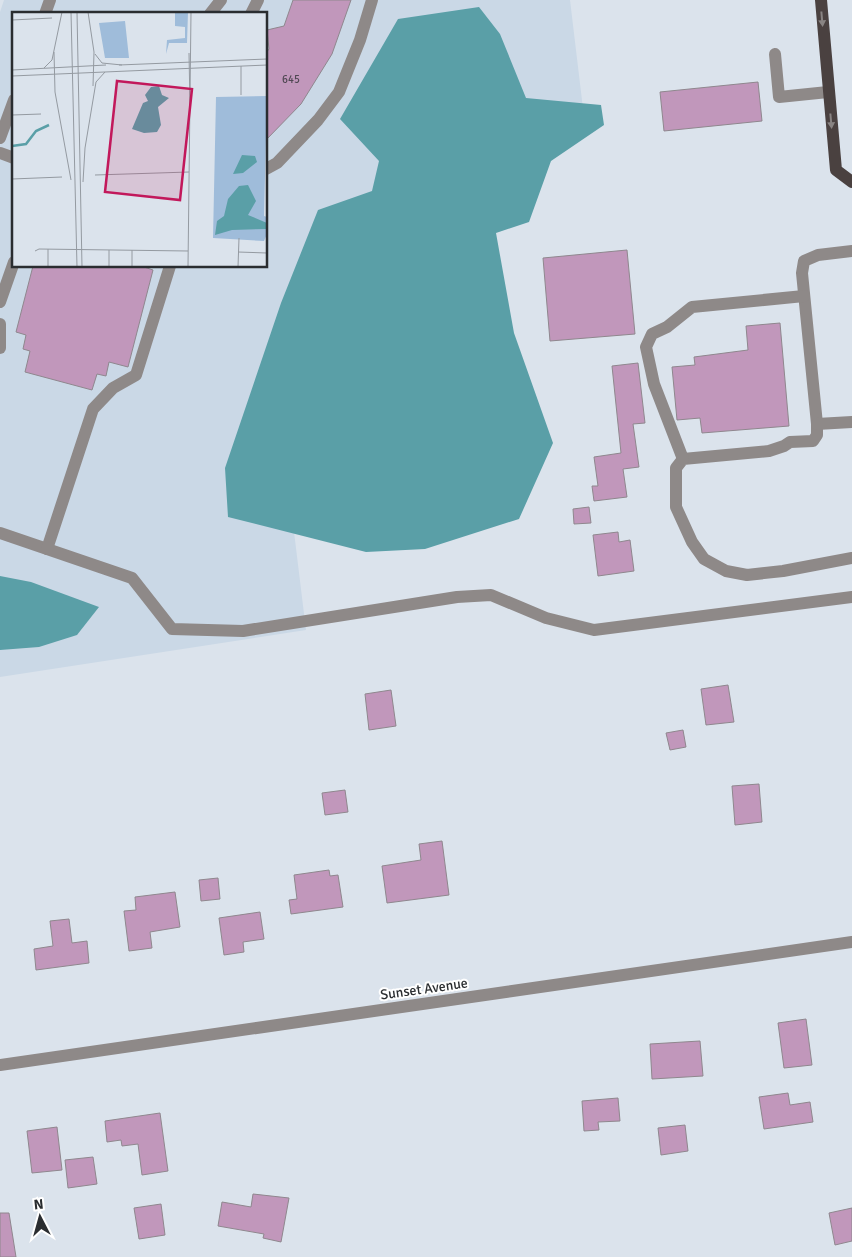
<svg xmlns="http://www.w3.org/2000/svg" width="852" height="1257" font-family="Signika,sans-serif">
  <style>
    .built { fill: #cad8e6; fill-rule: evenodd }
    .water { fill: #5a9fa7 }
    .building { fill: #c197bb; stroke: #8f878e }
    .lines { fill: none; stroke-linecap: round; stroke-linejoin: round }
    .minor { stroke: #8e8988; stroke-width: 12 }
    .major { stroke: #4a4140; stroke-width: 12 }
    .oneway { fill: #898483 }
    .labels { text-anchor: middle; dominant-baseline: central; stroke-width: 4; stroke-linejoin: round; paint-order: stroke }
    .number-label { font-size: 11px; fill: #504853 }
    .street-label { font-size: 14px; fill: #2a2d30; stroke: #fff }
    .inset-river { fill: none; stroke: #5a9fa7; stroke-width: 2.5 }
    .inset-road { fill: none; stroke: #949aa1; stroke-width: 1 }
    .view { fill: #c2185b; fill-opacity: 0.15; stroke: #c2185b; stroke-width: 2.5 }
    .inset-edge { fill: none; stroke: #2a2d30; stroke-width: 2.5 }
  </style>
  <rect width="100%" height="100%" fill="#dbe3ec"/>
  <path class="built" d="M4,0h566l14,117 -294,382 16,131 -306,47v-665zM14,14h252v252h-252z"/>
  <g class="water">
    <path d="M479,7l21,27 26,64 75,7 3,20 -53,36 -22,61 -33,11 18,100 39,110 -34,76 -94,30 -59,3 -138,-35 -3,-49 56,-165 37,-93 54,-19 7,-30 -39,-42 58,-100z"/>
    <path d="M0,576l31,6 68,25 -22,28 -38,12 -39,3z"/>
  </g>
  <g class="building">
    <path d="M293,0h58l-19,54 -31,50 -35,36v-87l3,-4 -2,-19 17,-4z"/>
    <path d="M758,82l4,39 -98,10 -4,-39z"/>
    <path d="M627,250l8,84 -85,7 -7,-83z"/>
    <path d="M33,266h108l12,4 -25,97 -19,-5 -3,14 -9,-2 -5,16 -67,-18 5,-21 -7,-2 3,-14 -10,-3z"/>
    <path d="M780,323l9,103 -87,7 -2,-15 -23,2 -5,-53 23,-2 -1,-8 54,-7 -2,-24z"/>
    <path d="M638,363l7,60 -12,1 6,43 -16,2 4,28 -33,4 -2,-15h6l-4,-29 27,-4 -9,-87z"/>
    <path d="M589,507l2,16 -17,1 -1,-15z"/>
    <path d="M618,532l1,10 11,-2 4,31 -36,5 -5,-41z"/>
    <path d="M728,685l6,37 -28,3 -5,-36z"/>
    <path d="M391,690l5,36 -27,4 -4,-36z"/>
    <path d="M683,730l3,17 -16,3 -4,-17z"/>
    <path d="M759,784l3,38 -27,3 -3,-39z"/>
    <path d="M345,790l3,22 -23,3 -3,-22z"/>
    <path d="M442,841l7,54 -62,8 -5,-37 39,-6 -2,-16z"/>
    <path d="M329,870l1,6 8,-1 5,32 -52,7 -2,-14 8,-1 -3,-24z"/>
    <path d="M218,878l2,21 -19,2 -2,-21z"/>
    <path d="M175,892l5,35 -30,5 2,16 -23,3 -5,-40 12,-1 -1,-13z"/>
    <path d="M260,912l4,27 -21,3 1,10 -20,3 -5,-37z"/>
    <path d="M69,919l3,24 15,-2 2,22 -53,7 -2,-21 19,-3 -3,-25z"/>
    <path d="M806,1019l6,46 -28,3 -6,-45z"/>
    <path d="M700,1041l3,35 -51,3 -2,-35z"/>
    <path d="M788,1093l2,12 20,-3 3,20 -49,7 -5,-32z"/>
    <path d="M618,1098l2,23 -22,1 1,8 -15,1 -2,-30z"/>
    <path d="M160,1113l8,58 -26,4 -4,-31 -16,2 -1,-6 -14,2 -2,-21z"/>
    <path d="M685,1125l3,26 -27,4 -3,-27z"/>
    <path d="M57,1127l5,43 -30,3 -5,-42z"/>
    <path d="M93,1157l4,27 -29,4 -3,-28z"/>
    <path d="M253,1194l36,4 -8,44 -18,-4 1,-4 -46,-8 4,-24 29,5z"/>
    <path d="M161,1204l4,31 -26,4 -5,-31z"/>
    <path d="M852,1208v33l-17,4 -6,-32z"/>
    <path d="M0,1213h9l7,44h-16z"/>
  </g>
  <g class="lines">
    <g class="minor">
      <path d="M45,14l5,-14"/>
      <path d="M210,14l11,-14"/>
      <path d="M251,14l7,-14"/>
      <path d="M775,54l4,43 49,-5"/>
      <path d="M0,138l14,-38"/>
      <path d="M0,153l14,5"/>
      <path d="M266,169l11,-6 41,-43 21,-28 21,-52 12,-40"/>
      <path d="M852,251l-34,4 -14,6 -2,12 15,151v11l-4,6 -23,1 -6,4 -15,5 -86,8 -7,9v39l16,35 12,17 22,12 21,4 36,-4 69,-13"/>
      <path d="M0,302l14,-40"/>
      <path d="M0,324v24"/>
      <path d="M817,424l35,-2"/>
      <path d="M683,459l-29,-75 -8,-37 6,-13 15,-7 25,-20 112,-11"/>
      <path d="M0,533l132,45 40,51 71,2 214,-34 34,-2 55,23 48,12 258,-33"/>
      <path d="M47,549l46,-140 20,-21 23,-13 34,-109"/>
      <path d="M0,1065l852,-123"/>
    </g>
    <path class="major" d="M821,0l15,170 16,12"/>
  </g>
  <defs><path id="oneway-solid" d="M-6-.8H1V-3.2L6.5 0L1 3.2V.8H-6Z" transform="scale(1.25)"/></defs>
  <g class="oneway">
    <use href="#oneway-solid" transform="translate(822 19) rotate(85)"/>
    <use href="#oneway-solid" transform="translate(831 121) rotate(85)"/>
  </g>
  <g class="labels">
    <g class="number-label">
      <text x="291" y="79">645</text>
    </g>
    <g class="street-label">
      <text transform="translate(424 989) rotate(-8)">Sunset Avenue</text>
    </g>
  </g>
  <g transform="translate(12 12)">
    <rect width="255" height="255" fill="#dbe3ec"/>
    <path d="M163,0h13l-1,31h-18l-3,11 1,-14 18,-2v-11l-10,-1zM113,9l4,37h-24l-6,-35zM255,84l-3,120 3,1v17l-3,7 -51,-3 3,-141z" fill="#9fbcda"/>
    <path d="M147,74l3,9 7,3 -11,9 3,18 -4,7 -13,1 -12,-4 11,-26 5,-2 -3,-6 6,-8zM230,143l13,1 2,6 -14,11 -10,1zM236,173l8,16 -8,14 19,8v6l-35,1 -17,5 2,-14 7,-5 4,-17 11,-13z" fill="#5a9fa7"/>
    <path class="inset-river" d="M0,134l14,-2 10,-13 13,-6"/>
    <path class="inset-road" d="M59,0l6,255M65,0l5,255M76,0l6,40 -1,34M0,8l40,-2M42,40l1,40 16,88M177,41l1,53M83,42l7,9 20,2M107,53l148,-6M229,54v29M32,56l8,-8 10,-48M0,58l94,-5M0,64l255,-11M0,103l29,-1M83,163l94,-3M0,167l50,-2M71,170l2,-34 11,-66 9,-10M23,239l4,-2 149,2M226,240l29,1M36,255v-18M97,255v-17M120,255v-17M176,255l3,-255M226,255l1,-29"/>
    <path class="view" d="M105,69l75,8 -12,111 -75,-8z"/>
    <rect width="255" height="255" class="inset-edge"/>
  </g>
  <g transform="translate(40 1217) rotate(354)" stroke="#ffffff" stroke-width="4" paint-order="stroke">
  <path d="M0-4L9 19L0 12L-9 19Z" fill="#2a2d30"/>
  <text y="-8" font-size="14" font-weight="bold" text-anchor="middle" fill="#2a2d30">N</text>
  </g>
</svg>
